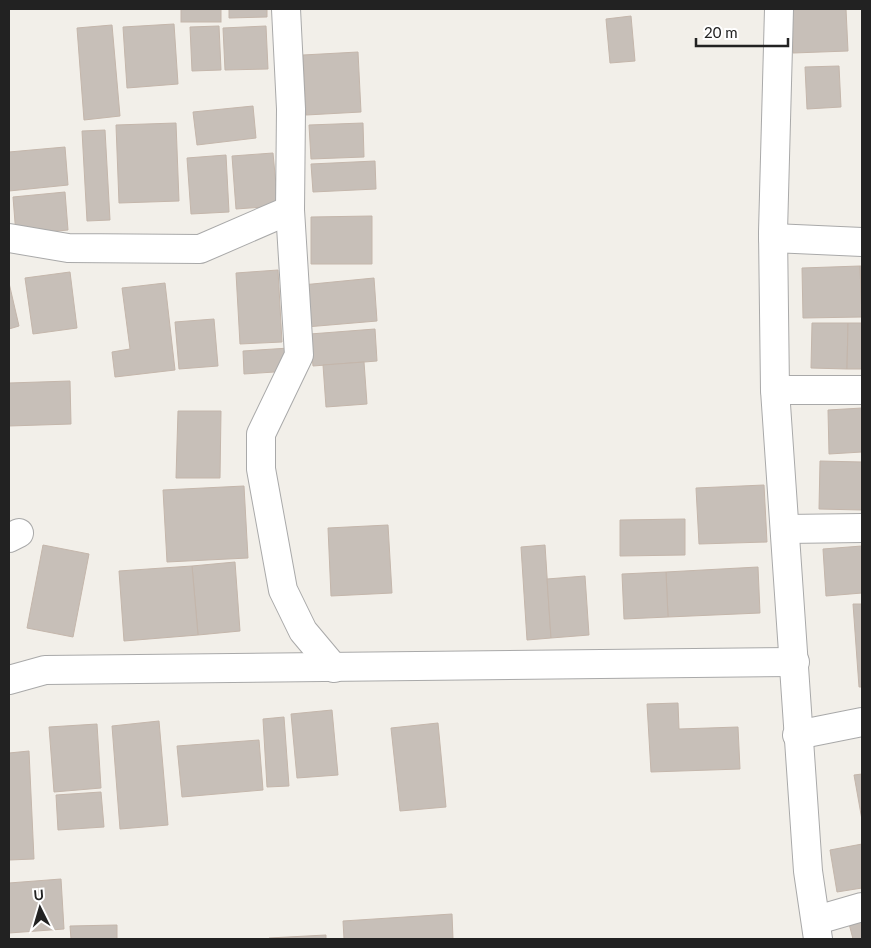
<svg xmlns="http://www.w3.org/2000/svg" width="871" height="948" font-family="Lato,sans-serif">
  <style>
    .building { fill: #c7bfb8; stroke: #c4b6ab }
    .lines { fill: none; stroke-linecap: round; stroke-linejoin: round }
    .street-casing { stroke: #a9a9a9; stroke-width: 30 }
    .street { stroke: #fff; stroke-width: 28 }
  </style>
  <rect width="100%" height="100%" fill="#f2efe9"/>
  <g class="building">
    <rect x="181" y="9" width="40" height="13"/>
    <path d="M229,9h38v8l-38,1z"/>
    <path d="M792,9h54l2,42 -55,2z"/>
    <path d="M631,16l4,45 -25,2 -4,-44z"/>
    <path d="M174,24l4,60 -51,4 -4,-61z"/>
    <path d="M112,25l8,91 -36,4 -7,-92z"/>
    <path d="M219,26l2,44 -29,1 -2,-44z"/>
    <path d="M266,26l2,43 -43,1 -2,-42z"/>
    <path d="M358,52l3,60 -55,3 -3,-60z"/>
    <path d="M839,66l2,41 -34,2 -2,-42z"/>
    <path d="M253,106l3,32 -59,7 -4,-33z"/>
    <path d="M176,123l3,78 -60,2 -3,-78z"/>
    <path d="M363,123l1,34 -53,2 -2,-34z"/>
    <path d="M105,130l5,90 -23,1 -5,-90z"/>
    <path d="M65,147l3,38 -59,6v-39z"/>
    <path d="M273,153l5,53 -42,3 -4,-53z"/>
    <path d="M226,155l3,57 -38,2 -4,-56z"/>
    <path d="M375,161l1,28 -63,3 -2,-28z"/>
    <path d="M65,192l3,38 -52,5 -3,-38z"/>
    <path d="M372,216v48h-61v-47z"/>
    <path d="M860,266l2,51 -59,1 -1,-50z"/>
    <path d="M860,266h2v51z"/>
    <path d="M278,270l4,72 -42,2 -4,-71z"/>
    <path d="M70,272l7,56 -44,6 -8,-56z"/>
    <path d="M374,278l3,43 -71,6 -4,-42z"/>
    <path d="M9,283l10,43 -10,3z"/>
    <path d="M165,283l10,87 -60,7 -3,-25 18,-3 -8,-61z"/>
    <path d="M214,319l4,47 -39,3 -4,-47z"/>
    <path d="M812,323h36l-1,46 -36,-1z"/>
    <path d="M848,323h14v46h-15z"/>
    <path d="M375,329l2,32 -64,5 -3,-32z"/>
    <path d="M289,348l1,23 -46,3 -1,-23z"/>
    <path d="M364,362l3,42 -41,3 -3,-42z"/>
    <path d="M70,381l1,43 -62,2v-43z"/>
    <path d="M862,408v44l-33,2 -1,-44z"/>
    <path d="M178,411h43l-1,67h-44z"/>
    <path d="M820,461l42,1v48l-43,-1z"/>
    <path d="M764,485l3,57 -68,2 -3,-56z"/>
    <path d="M244,486l4,72 -81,4 -4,-72z"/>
    <path d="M685,519v36l-65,1v-36z"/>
    <path d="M388,525l4,68 -61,3 -3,-68z"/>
    <path d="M43,545l46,9 -16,83 -46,-9z"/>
    <path d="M545,545l6,93 -24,2 -6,-93z"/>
    <path d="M862,546v47l-36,3 -3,-47z"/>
    <path d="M235,562l5,69 -42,4 -6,-69z"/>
    <path d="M192,566l6,69 -74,6 -5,-70z"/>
    <path d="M758,567l2,46 -92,4 -2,-45z"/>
    <path d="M666,572l2,45 -44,2 -2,-45z"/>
    <path d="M585,576l4,59 -38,3 -4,-59z"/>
    <path d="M853,604h9v83h-3z"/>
    <path d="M678,703l1,26 59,-2 2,42 -89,3 -4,-68z"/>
    <path d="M332,710l6,65 -41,3 -6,-64z"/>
    <path d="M284,717l5,69 -22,1 -4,-68z"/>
    <path d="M159,721l9,104 -48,4 -8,-103z"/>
    <path d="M438,723l8,84 -46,4 -9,-83z"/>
    <path d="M97,724l4,64 -47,4 -5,-65z"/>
    <path d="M259,740l4,50 -81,7 -5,-51z"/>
    <path d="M29,751l5,108 -25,1v-107z"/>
    <path d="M862,774v46l-8,-45z"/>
    <path d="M101,792l3,35 -46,3 -2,-35z"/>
    <path d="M862,844v44l-25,4 -7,-42z"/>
    <path d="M61,879l3,50 -55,4v-50z"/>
    <path d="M862,912v27h-9l-6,-23z"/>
    <path d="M452,914l1,25h-109l-1,-18z"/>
    <path d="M117,925v14h-46l-1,-13z"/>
    <path d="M326,935v4h-57v-1z"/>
  </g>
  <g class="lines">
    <g class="street-casing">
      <g id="street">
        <path d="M286,9l5,100 -1,101 9,145 -38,79v35l22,121 20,41 31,37"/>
        <path d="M779,9l-6,223 2,158 33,481 10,68"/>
        <path d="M9,238l59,10 132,1 90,-39"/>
        <path d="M773,238l89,4"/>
        <path d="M775,390h87"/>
        <path d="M785,529l77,-1"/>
        <path d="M9,538l10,-5"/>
        <path d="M9,680l36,-10 750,-8"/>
        <path d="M797,735l65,-13"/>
        <path d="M817,920l45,-13"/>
      </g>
    </g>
    <use href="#street" class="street"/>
  </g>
  <rect width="871" height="948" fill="none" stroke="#222222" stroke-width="20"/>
  <g transform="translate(40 908) rotate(355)" stroke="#ffffff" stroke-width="4" paint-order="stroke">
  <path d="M0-4L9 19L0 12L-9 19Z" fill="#222222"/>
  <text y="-8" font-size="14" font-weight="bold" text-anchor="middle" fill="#222222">U</text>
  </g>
  <path d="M696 38v8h92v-8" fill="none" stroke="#222222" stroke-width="2.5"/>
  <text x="704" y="38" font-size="15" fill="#222222" stroke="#ffffff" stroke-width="4" paint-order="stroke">20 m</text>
</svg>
